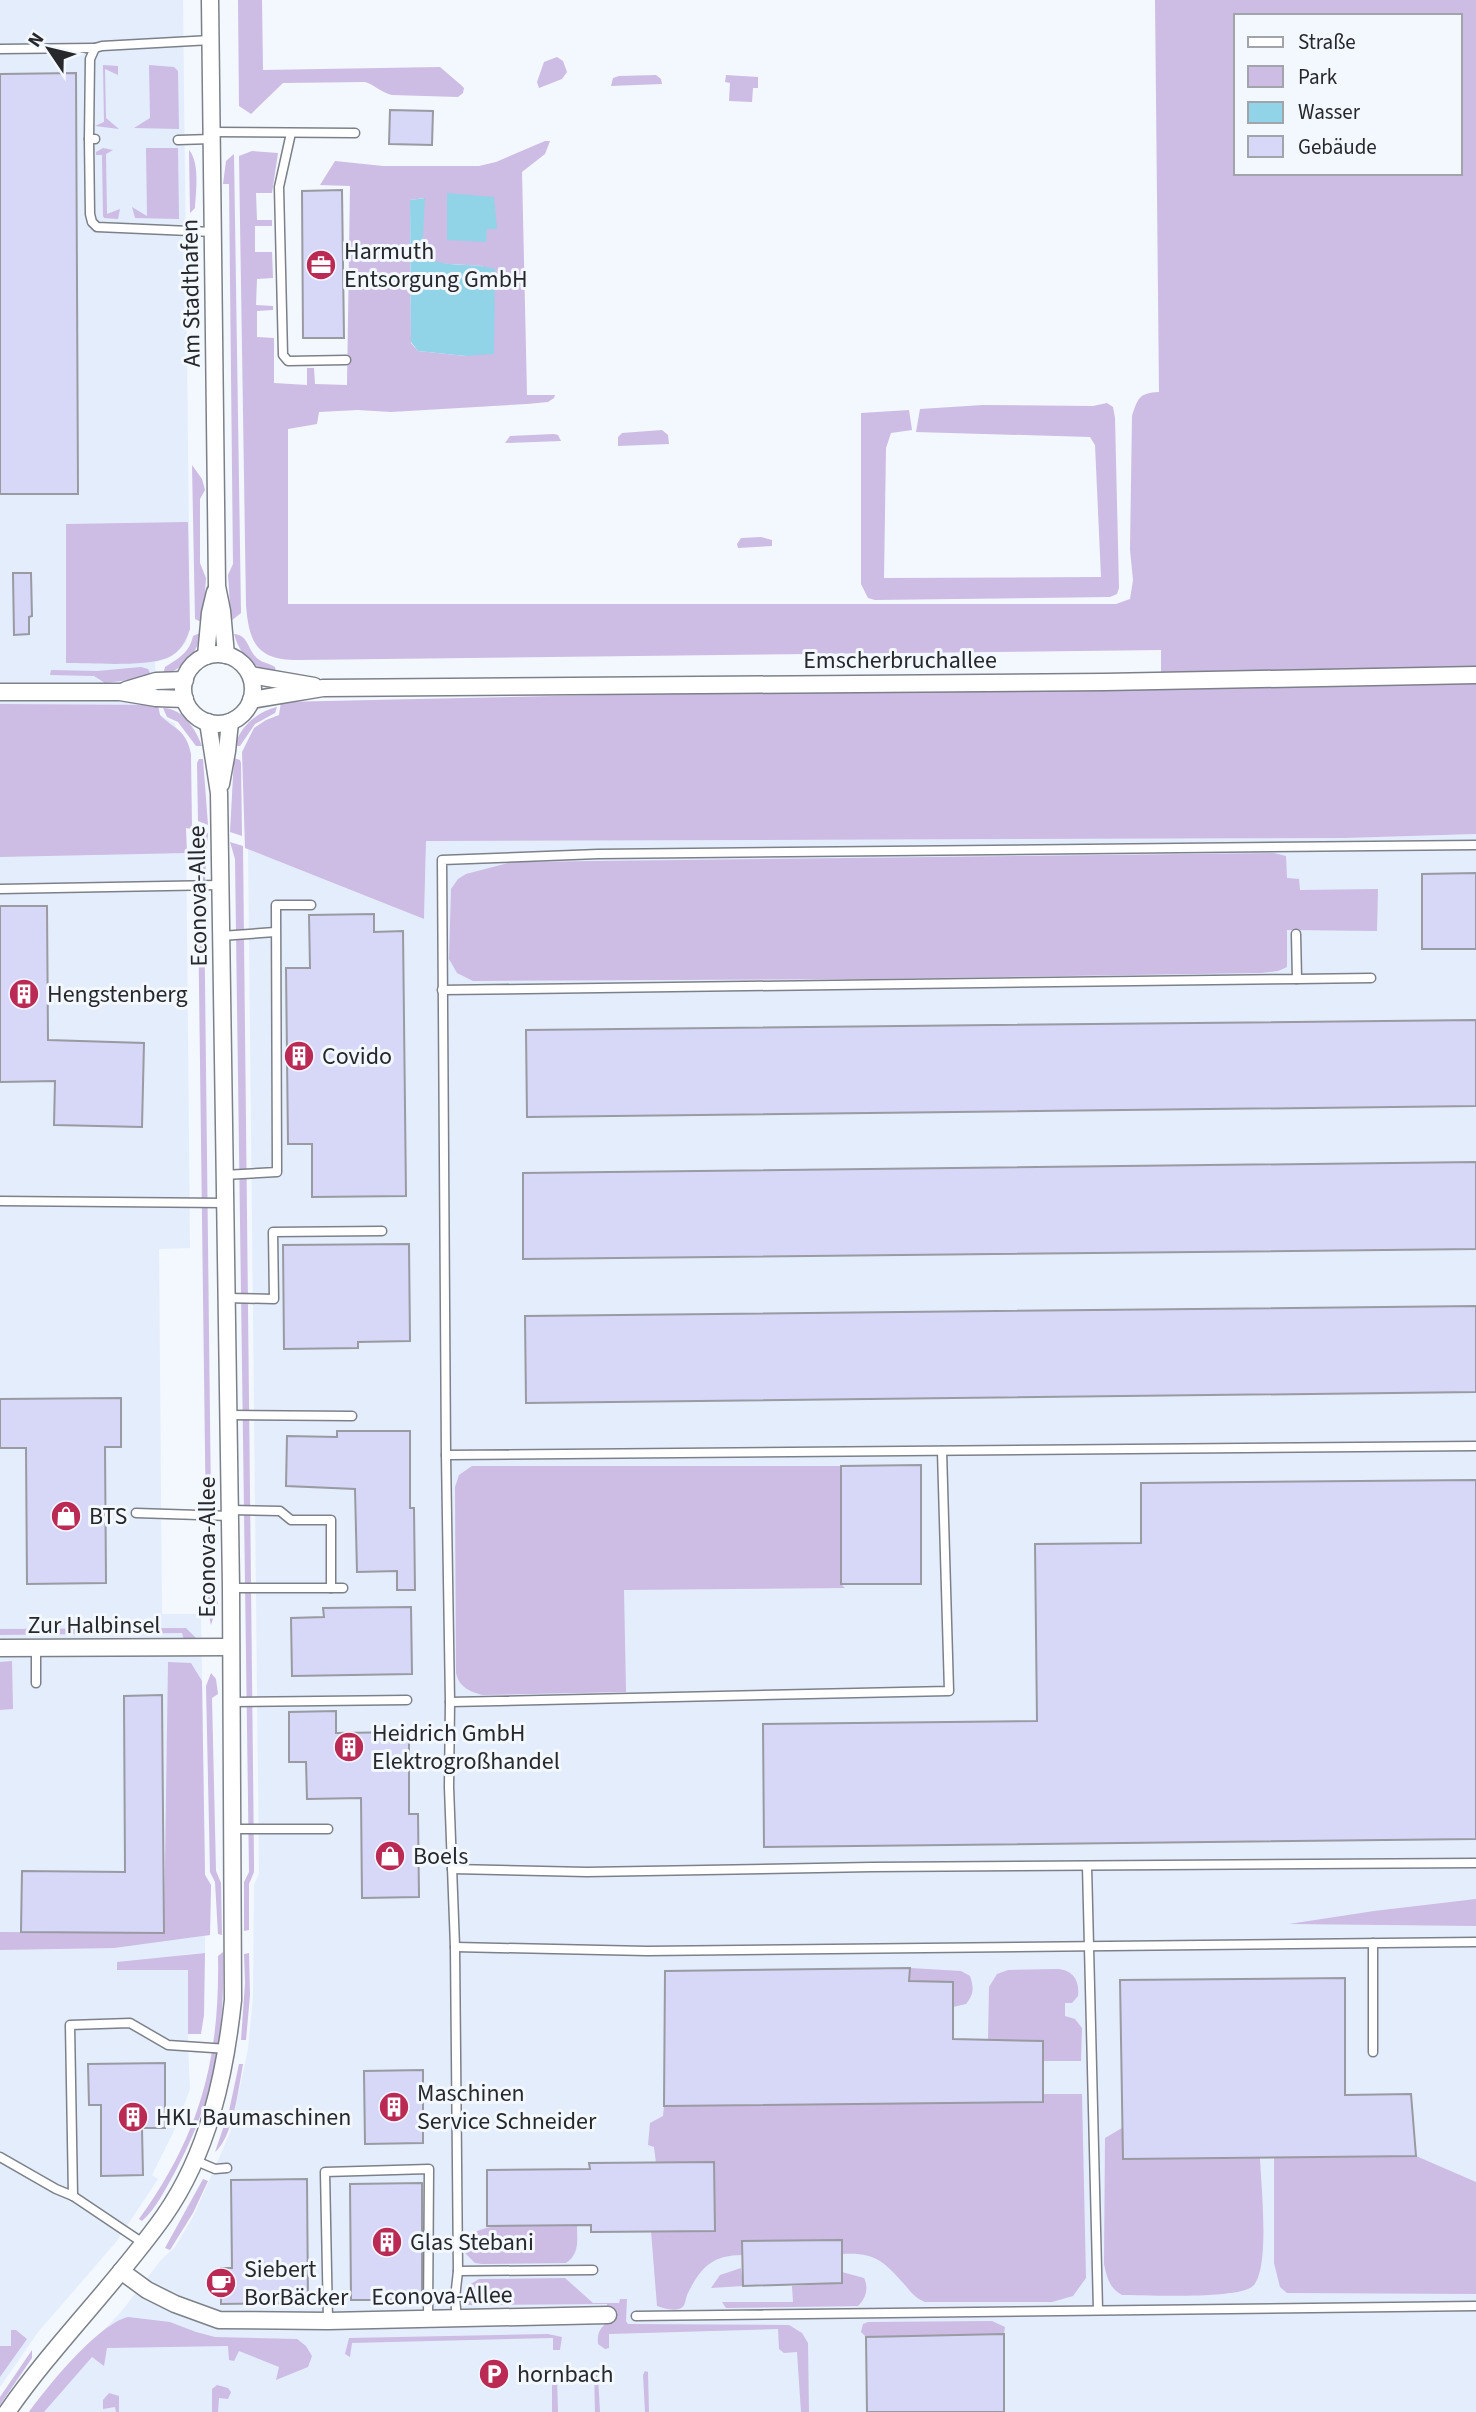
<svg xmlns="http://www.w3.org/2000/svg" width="1476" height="2412" font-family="'Source Sans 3',sans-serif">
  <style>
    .built { fill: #e4edfc }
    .green { fill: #cdbce4; fill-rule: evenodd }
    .water { fill: #91d3e7 }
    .building { fill: #d7d8f8; stroke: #999aa2; stroke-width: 2 }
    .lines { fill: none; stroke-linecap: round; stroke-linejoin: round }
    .lane-casing { stroke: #7c8088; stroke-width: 11 }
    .street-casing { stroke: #7c8088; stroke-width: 19 }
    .lane { stroke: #fff; stroke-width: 8 }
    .street { stroke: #fff; stroke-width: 16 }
    .labels { text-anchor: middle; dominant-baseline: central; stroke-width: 6; stroke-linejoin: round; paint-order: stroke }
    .poi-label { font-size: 24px; fill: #26282b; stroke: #f3f7fe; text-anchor: start }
    .street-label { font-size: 24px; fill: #26282b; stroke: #f3f7fe }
  </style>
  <rect width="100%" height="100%" fill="#f3f7fe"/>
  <g class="built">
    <path d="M0,0h183l7,629 -4,13 -8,9 -9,7 -14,4 1,36 4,17 15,9 17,105 -6,-1 4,420 -31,1 3,365h39l4,261 6,10 -1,50 -5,1v17l-17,1 -71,16h72l-1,76 2,43 -14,38 -24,48 6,4 -42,63 -78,90 -38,55z"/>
    <path d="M1476,834v1578h-1447l13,-17 79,-83 40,-52 14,-13 19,-32 36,-82 18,-84 5,-52 1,-112 5,-11 -11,-1025 176,70 2,-78 916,-3z"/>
  </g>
  <g class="green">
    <path d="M238,0h24l1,70 177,-3 21,18 3,3 -1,5 -5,4 -66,-2c-10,-2 -17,-10 -27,-13l-82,1 -32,31 -12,-8z"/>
    <path d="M1155,0h321v834l-131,4 -919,3 -2,78 -179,-71 -3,-96 12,-24 12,-8 13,-5 2,-13 880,-19v-33l-863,10c-41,0 -49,-17 -52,-55l-7,-449 13,-5 26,2 -6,40h-16l1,27h15v6h-17v26h17l1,26 -16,1 -1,26 17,1v4l-16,1v26l17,1v45l33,2v-17h7l1,16 32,1 3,-199 -30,-1 15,-24 48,5h96l17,-4 49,-21h5l-5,13 -23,18 5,223h28l-1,3 -6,4 -21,2 -136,8 -33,-2 -39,2 -2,12 -29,5v175h828l14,-5 3,-19 -3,-30 2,-134c6,-18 7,-23 27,-24zM1236,16h224v157h-224zM424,198l-2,56 12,9 49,3 -17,90 -48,-5 -7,-8 -1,-143z"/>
    <path d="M557,57l6,4 4,11 -5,7 -23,9 -2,-6 7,-20z"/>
    <path d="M103,65l15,1v9l-13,-6 1,49 13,11 -24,-3 9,-4z"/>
    <path d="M149,65l25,2 4,4 1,58 -45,-1 16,-10z"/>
    <path d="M656,75l5,4 1,5 -51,2 2,-8 6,-2z"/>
    <path d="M726,75l32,2v11h-5l-1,14 -23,-1 1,-18 -5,-1z"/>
    <path d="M103,148l10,2 -7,4 1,60 13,-5 -2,10 -14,-1 -1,-2 -1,-61h-6v-3z"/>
    <path d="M146,148h32l1,71 -44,-1 -3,-11 15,9z"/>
    <path d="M189,150c11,13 7,42 6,58l-5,5z"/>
    <path d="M234,154l7,459 -10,8 -3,-46 5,-11 -4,-380h-6l3,-23z"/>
    <path d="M1107,403l6,4 2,11 4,170 -2,6 -7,3 -235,3 -7,-2 -7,-14v-171l48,-3 3,20 -21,3 -5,15 -2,130 217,-1 -6,-132 -5,-8 -174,-5 4,-23 63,-4 110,1z"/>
    <path d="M662,430l6,5 1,9 -51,2v-9l4,-4z"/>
    <path d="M554,434l4,1 3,6 -56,2 5,-7z"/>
    <path d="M192,465l10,14 3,11 -5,9v64l6,15 -3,45 -8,-4z"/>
    <path d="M188,522l2,107c-4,12 -10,24 -23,29 -22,9 -75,5 -101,5v-139z"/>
    <path d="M761,537l11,3v6l-34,2 -1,-4 4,-6z"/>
    <path d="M200,633c1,17 -20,40 -37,41l2,-7c13,-8 25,-15 28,-31z"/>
    <path d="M234,634c15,1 13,16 24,25 5,4 11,4 17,8l1,6c-22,-4 -36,-17 -42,-39z"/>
    <path d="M141,667l7,2 4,8 -47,6 -11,-7 -44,-1 1,-5 46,1z"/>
    <path d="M0,704l158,1 2,10c15,15 26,14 31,39l1,75 -6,-1 1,25 -187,4z"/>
    <path d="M277,707l-2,6 -20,11 -15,22h-5c5,-20 22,-34 42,-39z"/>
    <path d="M163,708c20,0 33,22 39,38h-6l-18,-24 -11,-5z"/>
    <path d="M234,758l6,2 1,3 1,73 -12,-4z"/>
    <path d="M199,759h4l5,66 -10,-4 -1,-58z"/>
    <path d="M197,829l11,4 -4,61 8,701 6,7 -7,23 -4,-18z"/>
    <path d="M230,842l13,4 11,1015v11l-5,12v46l-5,1v-49l5,-10 -14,-1013z"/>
    <path d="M1274,853l12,3 1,22 12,1 1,11 78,-1 -1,42 -90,-1v37l-9,4 -17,2 -386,6 -402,2 -16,-8 -8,-14 2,-70 7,-10 8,-5 46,-12z"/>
    <path d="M472,1466h369v118l4,4 -221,2 2,102 -143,3c-13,-3 -24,-8 -27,-22l-1,-186 4,-12z"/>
    <path d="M186,1628l10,10 -12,2 -2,-7 -182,2v-6z"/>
    <path d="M12,1661l1,48 -13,1v-48z"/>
    <path d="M168,1662l23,1 11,18 3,194 6,10 -1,50 -96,13 -114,2v-18l164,1z"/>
    <path d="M211,1673l5,6 2,15 -6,4 4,173 5,12 1,52 -4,-1 -3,-52 -5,-10 -4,-186z"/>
    <path d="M1476,1899v27l-187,-2 85,-13z"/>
    <path d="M223,1952c2,85 -8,145 -48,220 -9,16 -19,37 -33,49l-3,-2c61,-84 81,-160 79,-263z"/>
    <path d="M205,1953l-1,62 -3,19h-13v-64h-71v-8z"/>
    <path d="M249,1953l1,42 -4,45h-5l4,-57 -1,-29z"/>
    <path d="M910,1968l51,3 9,5c4,12 4,18 -4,28l-13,3v-25l-44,-1z"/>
    <path d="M1056,1969c16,0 24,11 22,27l-6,7h-7v13l10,3 7,9 -1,33h-38v-20l-55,-1 1,-53 8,-13 11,-4z"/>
    <path d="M239,2064h4c-4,22 -10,74 -28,88l14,-41z"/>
    <path d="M1044,2094h38l4,184 -13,18 -21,6h-127c-10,-4 -14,-10 -21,-18 -20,-23 -30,-32 -62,-30v-14l-100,1v14c-30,0 -42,13 -55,40 -2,5 -1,12 -8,14 -7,2 -16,-1 -22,-3l-6,-75 64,-1 -1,-68 -58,1 -2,-16 -6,-2 2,-22 13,-7 1,-10 379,-4z"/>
    <path d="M1122,2128l1,31 137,-1c1,27 10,107 -6,127 -12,15 -110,10 -132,10 -13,-7 -15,-18 -18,-31l1,-126z"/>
    <path d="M1416,2156l60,26v112l-189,-1 -7,-6 -6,-24v-106z"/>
    <path d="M203,2179l5,2 -15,32 -23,37 -5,-2z"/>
    <path d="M577,2225c0,15 3,29 -11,38l-84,1 -7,-1 -10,-10 -2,-10c13,-26 87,-18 114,-18z"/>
    <path d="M741,2268l2,18 -32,2 9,-13z"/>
    <path d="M842,2272l22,6c5,10 2,20 -6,28l-132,2 -4,-6h71l-1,-16 49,-3z"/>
    <path d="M565,2278l28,25h26l1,-4h7l-1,22 2,3 161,1 13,8 6,10 1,69h-8l-4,-60 -13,1 -5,-4 -1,-20 -169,5v14l-4,1 -7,-5c-1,-17 5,-14 11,-27l-2,-13 -128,1h-11l-4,-4 2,-14 13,-8z"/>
    <path d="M128,2317l42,5 26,10 19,5 82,2 9,7 6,10 -4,11 -32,13 3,-13 -40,-16 -5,10 -5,-1 -1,-14 -121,2 -3,18 -12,-9 -48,55h-15c19,-26 69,-88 99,-95z"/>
    <path d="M992,2321l13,6 -1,7 -138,3 -5,-5 2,-8 5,-2z"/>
    <path d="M11,2330h5l11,9 -27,38v-31h11z"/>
    <path d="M548,2334l14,3 -2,13h-7v-12l-201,5 -2,14 -5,-3 4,-16z"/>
    <path d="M32,2350v8l-32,47v-8z"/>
    <path d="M645,2371l3,1 1,40h-4l-2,-37z"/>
    <path d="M594,2373l4,2 2,37h-5z"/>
    <path d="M552,2374l5,3 1,35h-6z"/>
    <path d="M217,2385l11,3 3,4 -3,7 -9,-1 -1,14h-6v-23z"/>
    <path d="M109,2393l10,3v16h-3l-1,-5 -12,2v-9z"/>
  </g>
  <g class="water">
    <path d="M447,193l47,4 3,32h-10l-1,13 -39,-2z"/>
    <path d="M425,198l-3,56c21,16 48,7 73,15l-1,85 -28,2 -48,-5 -7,-9 -1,-142z"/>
  </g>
  <g class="building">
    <path d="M76,73l2,421h-78v-420z"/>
    <path d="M390,110l43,1 -1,34 -43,-1z"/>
    <path d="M342,190l2,148h-41l-1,-147z"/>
    <path d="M13,573h18l1,43 -3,1v17l-15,1z"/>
    <path d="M1476,873v76h-54v-75z"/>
    <path d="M0,906h47l1,134 96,3 -2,84 -88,-2 1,-44 -55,1z"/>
    <path d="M374,914v18l29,-1 3,265 -94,1v-53h-24l-2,-176h24l-1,-53z"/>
    <path d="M1476,1020v86l-949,11 -1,-87z"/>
    <path d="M1476,1162v87l-953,10v-86z"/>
    <path d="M409,1244l1,97 -52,1v6l-74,1 -1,-104z"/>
    <path d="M1476,1306v86l-950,11 -1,-87z"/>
    <path d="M121,1398v49h-16l1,136 -79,1 -1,-136h-26v-49z"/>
    <path d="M337,1431h73v77h4l1,82h-18v-19l-40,1 -2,-83 -69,-3 1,-50 50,1z"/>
    <path d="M921,1465v119h-80v-118z"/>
    <path d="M1476,1480v359l-712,8 -1,-123 274,-3 -2,-177 106,-1v-60z"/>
    <path d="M411,1607l1,67 -120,2 -1,-58 33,-1 -1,-9z"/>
    <path d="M162,1695l2,238 -143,-1 1,-61 103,1 -1,-176z"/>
    <path d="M336,1711v22l73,-1v82h9l1,83 -57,1 -1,-100 -54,1 -1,-37h-17v-50z"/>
    <path d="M910,1968l-1,13 44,1v57l90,2v61l-379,4 1,-135z"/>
    <path d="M1345,1978v117l66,-1 5,62 -293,3 -3,-179z"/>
    <path d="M165,2063v65h-23l1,47 -42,1v-71h-12l-1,-41z"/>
    <path d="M423,2070v73l-58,1 -1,-73z"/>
    <path d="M714,2162l1,69 -124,1v-7l-104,1v-56l103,-1 -1,-6z"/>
    <path d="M307,2179l1,124 -87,1v-36h11l-1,-88z"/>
    <path d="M422,2183v117h-71l-1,-116z"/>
    <path d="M842,2240v43l-99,3 -1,-45z"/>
    <path d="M1004,2334v78h-137l-1,-75z"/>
  </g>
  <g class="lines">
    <g class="lane-casing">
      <g id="lane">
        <path d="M0,49l95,-1"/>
        <path d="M212,132l143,1"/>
        <path d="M291,133l-12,54 4,168 5,6 58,-1"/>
        <path d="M89,139l1,-80 5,-11 7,-2 109,-6"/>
        <path d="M95,139h-6l1,75 2,8 5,5 116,5"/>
        <path d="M178,140l34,-1"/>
        <path d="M0,889l220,-4"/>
        <path d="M221,936l54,-4"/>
        <path d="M1297,979l74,-1"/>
        <path d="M442,990l855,-11 -1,-45"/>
        <path d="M224,1175l53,-3 -1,-267h35"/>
        <path d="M0,1201l225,2"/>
        <path d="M226,1298l48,1 -1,-67 109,-1"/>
        <path d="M228,1415l124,1"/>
        <path d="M446,1455l1030,-9"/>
        <path d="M230,1510l50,1 11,9h40v68"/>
        <path d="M136,1513l94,3"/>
        <path d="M231,1588h112"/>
        <path d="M36,1683v-36"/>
        <path d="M230,1702l177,-2"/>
        <path d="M450,1702l499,-11 -7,-240"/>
        <path d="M231,1829h97"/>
        <path d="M1087,1866l11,444"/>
        <path d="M452,1869l135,3 285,-5 604,-4"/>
        <path d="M455,1947l192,4 829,-9"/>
        <path d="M1373,2052v-109"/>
        <path d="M0,2157l56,32 17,7 70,47"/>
        <path d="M194,2160l21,9 12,-1"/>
        <path d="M73,2196l-3,-171 60,-2 38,22 60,4"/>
        <path d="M458,2271l135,-1"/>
        <path d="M636,2316l840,-10"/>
        <path d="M457,2319l-2,-21 3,-27 -3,-324 -6,-160 1,-85 -4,-247 -4,-595 156,-6 878,-9"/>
        <path d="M328,2321l-3,-149 104,-3 -1,150"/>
      </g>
    </g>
    <g class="street-casing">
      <g id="street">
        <path d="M210,0l7,586 5,25 4,44"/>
        <circle cx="218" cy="689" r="35"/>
        <path d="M206,656l4,-43 5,-21"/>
        <path d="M251,675l63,11"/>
        <path d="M126,690l30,-9 29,-1"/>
        <path d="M0,692h120l36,6 29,1"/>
        <path d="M251,700l72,-12 782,-6 371,-7"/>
        <path d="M221,784l6,-33 3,-29"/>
        <path d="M0,1648l230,-1"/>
        <path d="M121,2271l26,19 28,14 44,16 109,1 280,-6"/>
        <path d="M7,2412c48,-69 108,-127 157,-196 44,-63 61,-140 69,-216l-2,-412 -12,-795 -11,-71"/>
      </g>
    </g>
    <use href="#lane" class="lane"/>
    <use href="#street" class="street"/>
  </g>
  <defs>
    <g id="office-disc" transform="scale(1.575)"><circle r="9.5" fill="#ba2a54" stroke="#f3f7fe"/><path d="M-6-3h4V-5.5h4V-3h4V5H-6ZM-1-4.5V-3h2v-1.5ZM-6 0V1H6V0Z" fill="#fff"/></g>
    <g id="building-disc" transform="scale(1.575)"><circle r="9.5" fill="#ba2a54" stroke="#f3f7fe"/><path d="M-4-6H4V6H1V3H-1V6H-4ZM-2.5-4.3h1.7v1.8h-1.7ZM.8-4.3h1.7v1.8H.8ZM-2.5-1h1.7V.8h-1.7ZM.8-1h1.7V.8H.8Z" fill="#fff"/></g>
    <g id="shop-disc" transform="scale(1.575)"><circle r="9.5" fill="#ba2a54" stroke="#f3f7fe"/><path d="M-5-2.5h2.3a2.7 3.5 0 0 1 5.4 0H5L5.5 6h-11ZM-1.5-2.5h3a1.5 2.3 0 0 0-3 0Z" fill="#fff"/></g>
    <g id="cafe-disc" transform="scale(1.575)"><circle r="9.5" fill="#ba2a54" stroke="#f3f7fe"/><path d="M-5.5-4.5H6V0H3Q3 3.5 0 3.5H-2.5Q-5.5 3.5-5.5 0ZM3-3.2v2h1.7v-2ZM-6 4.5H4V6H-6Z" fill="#fff"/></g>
    <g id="parking-disc" transform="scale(1.575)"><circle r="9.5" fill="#ba2a54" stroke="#f3f7fe"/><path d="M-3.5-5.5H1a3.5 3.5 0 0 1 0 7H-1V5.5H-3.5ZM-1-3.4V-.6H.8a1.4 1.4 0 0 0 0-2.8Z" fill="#fff"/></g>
  </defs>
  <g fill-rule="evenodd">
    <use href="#office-disc" x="321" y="265"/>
    <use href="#building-disc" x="24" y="994"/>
    <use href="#building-disc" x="299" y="1056"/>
    <use href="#shop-disc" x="66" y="1516"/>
    <use href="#building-disc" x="349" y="1747"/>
    <use href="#shop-disc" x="390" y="1856"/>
    <use href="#building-disc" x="394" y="2107"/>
    <use href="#building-disc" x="133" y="2117"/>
    <use href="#building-disc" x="387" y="2242"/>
    <use href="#cafe-disc" x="221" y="2283"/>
    <use href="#parking-disc" x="494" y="2374"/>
  </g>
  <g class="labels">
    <g class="poi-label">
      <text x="344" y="251">Harmuth<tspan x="344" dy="28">Entsorgung GmbH</tspan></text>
      <text x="47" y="994">Hengstenberg</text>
      <text x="322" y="1056">Covido</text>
      <text x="89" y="1516">BTS</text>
      <text x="372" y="1733">Heidrich GmbH<tspan x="372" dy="28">Elektrogroßhandel</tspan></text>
      <text x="413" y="1856">Boels</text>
      <text x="417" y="2093">Maschinen<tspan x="417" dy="28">Service Schneider</tspan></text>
      <text x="156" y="2117">HKL Baumaschinen</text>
      <text x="410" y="2242">Glas Stebani</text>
      <text x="244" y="2269">Siebert<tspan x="244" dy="28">BorBäcker</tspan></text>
      <text x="517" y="2374">hornbach</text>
    </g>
    <g class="street-label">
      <text transform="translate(191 293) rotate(-91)">Am Stadthafen</text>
      <text x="900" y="660">Emscherbruchallee</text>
      <text transform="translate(198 896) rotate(-91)">Econova-Allee</text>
      <text transform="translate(207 1547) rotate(-90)">Econova-Allee</text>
      <text x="94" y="1625">Zur Halbinsel</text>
      <text transform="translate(442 2296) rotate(-1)">Econova-Allee</text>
    </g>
  </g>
  <rect x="1234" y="14" width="228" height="161" fill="#f3f7fe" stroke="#a1a4aa" stroke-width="2"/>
  <rect x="1248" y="37" width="35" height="10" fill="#ffffff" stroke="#a1a4aa" stroke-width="2"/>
  <text x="1298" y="49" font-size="21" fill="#26282b">Straße</text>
  <rect x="1248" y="66" width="35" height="21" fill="#cdbce4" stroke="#a1a4aa" stroke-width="2"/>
  <text x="1298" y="84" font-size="21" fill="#26282b">Park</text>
  <rect x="1248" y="102" width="35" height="21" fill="#91d3e7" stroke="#a1a4aa" stroke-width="2"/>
  <text x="1298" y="119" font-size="21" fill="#26282b">Wasser</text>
  <rect x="1248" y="136" width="35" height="21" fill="#d7d8f8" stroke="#a1a4aa" stroke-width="2"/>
  <text x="1298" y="154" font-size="21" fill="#26282b">Gebäude</text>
  <g transform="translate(49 49) rotate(305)" stroke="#f3f7fe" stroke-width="5" paint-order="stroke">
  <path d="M0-5L12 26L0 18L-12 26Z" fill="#26282b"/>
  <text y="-10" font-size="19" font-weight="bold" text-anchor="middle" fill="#26282b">N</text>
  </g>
</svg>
